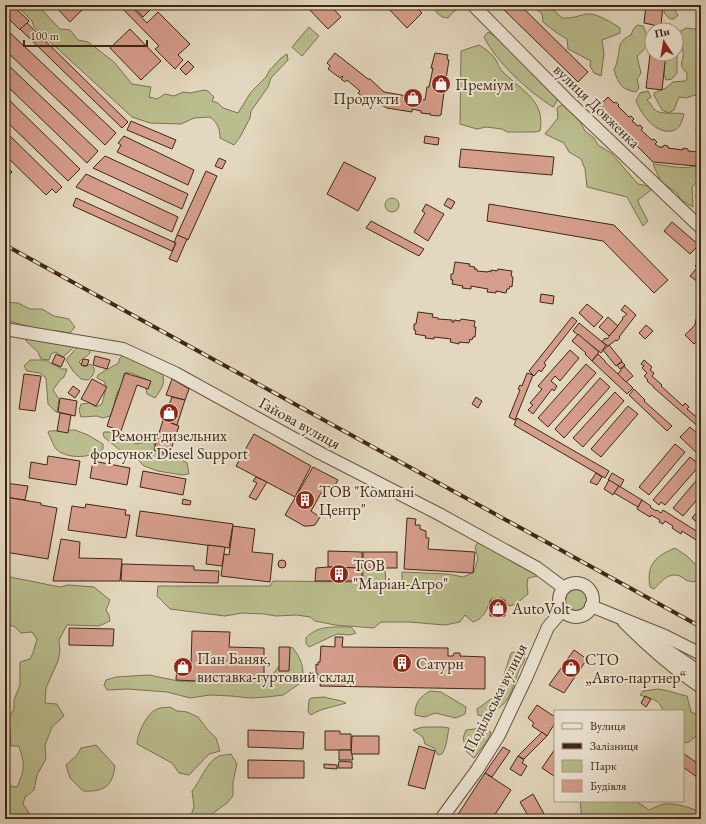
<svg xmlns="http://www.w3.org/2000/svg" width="706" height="824" font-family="'EB Garamond',serif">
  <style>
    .green { fill: #babd8e; stroke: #7d7252 }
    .building { fill: #d59d8c; stroke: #402715 }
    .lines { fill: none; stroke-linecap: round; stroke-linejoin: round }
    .minor-casing { stroke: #695340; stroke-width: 14 }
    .minor { stroke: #ede6d5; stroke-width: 12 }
    .rail-casing { stroke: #402715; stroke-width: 4 }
    .rail { stroke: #ede6d5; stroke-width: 2.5; stroke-dasharray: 8; stroke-linecap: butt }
    .labels { text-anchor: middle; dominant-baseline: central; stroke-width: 4; stroke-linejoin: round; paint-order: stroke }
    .poi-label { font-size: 16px; fill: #402715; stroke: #ede6d5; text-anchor: start }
    .street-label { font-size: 16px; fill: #402715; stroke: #ede6d5 }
  </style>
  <rect width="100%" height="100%" fill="#e3d8bf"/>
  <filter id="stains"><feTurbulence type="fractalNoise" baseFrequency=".005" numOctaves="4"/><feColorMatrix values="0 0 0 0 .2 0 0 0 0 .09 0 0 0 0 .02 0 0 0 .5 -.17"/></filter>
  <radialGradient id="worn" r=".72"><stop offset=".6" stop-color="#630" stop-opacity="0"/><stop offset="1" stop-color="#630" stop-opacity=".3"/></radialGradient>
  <g class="green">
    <path d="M16,5h21l23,24 10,1 8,10 10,2 26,20 18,22 19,3 -2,10 8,2 8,-5 9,2 9,-4 7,1 14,-3 4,1 6,6 -2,4 6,2 5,5 15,5 13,-21 15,-15 3,-6 12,-13 6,-4 1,6 -17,18 -3,9 -17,24 -1,7 -10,19 -6,8 -14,-7c0,-9 -2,-15 -10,-21l-16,1 -13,6 -31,-1 -18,-6 -98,-90 -2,-6z"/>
    <path d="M436,5h28l-12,8 -4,5 -6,-1 -6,-5z"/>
    <path d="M531,5h17l14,13c4,0 9,0 13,-1 4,-1 9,-3 13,-3 8,-1 25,9 32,14v5l-18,7 2,14 -3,22 -7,-3 -4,-7 1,-5 -23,-12 -1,-10 -10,-6 -14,-11 -1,-8z"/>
    <path d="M665,5h12l-3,4 4,6 -4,4h-4l-6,-6z"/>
    <path d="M637,25l6,1c6,13 6,21 -6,30l4,17 -4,6 2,9 -3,4c-15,-3 -17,-7 -22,-22 1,-3 3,-6 3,-9 4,-13 -1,-19 14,-26l2,-5z"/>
    <path d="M309,27l10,9 -17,20 -10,-9z"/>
    <path d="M686,28l9,1 6,7v63l-6,-4 -9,3 -7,-1 -5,13 -5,3 -7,-3 -8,-15v-2l12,-5 7,-6 12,-1 2,-2v-6c-10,-9 -3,-11 -4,-21 0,-7 -3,-14 -4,-20z"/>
    <path d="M488,32l12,7 57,57v5l-4,6c-24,-15 -57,-45 -69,-70z"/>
    <path d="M479,45c5,3 11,7 15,12 4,5 5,12 10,16 18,18 42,28 36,58l-6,1h-27l-5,-3 -16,-2 -9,2 -17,-5 1,-73z"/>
    <path d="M665,54h11l1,1v18l-5,6 -6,1 -2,-5z"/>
    <path d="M648,91l3,6 -4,3c4,3 5,7 8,10 6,5 20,2 29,4 -2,8 -4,15 -12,17 -17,3 -30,-16 -36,-30l4,-8z"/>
    <path d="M563,104l13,10 9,17 9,7 4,7 13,8 27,31 9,2 4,4 -13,10 1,4 9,17 -5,5 -16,-29 -40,-10 -2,-18 -4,-10 -12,-7 -5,-9 -19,-9 13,-16 -1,-10z"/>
    <path d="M701,163v17l-3,1 -6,6 1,20 -12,-7 -5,-8 -15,-10 -8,-18c14,1 36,8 48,-1z"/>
    <circle cx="392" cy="205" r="7"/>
    <path d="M5,302l13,1 12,6h12l12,7 15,3 6,8 -5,6 -12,-2 -16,-1 -37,-10z"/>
    <path d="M27,337l49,5 -2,5 -11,10 -7,-5 -5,2 -2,6 -8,-1 -3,-7 -12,-11z"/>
    <path d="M78,346l12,3v4c-3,4 -8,5 -11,9l5,5 6,-3 4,4c1,5 -2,9 -6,12l-7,-1 -8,-8 -7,-11z"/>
    <path d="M129,352l33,21c4,10 -1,17 -7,25l-8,-4 -1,-5 2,-9 -17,-7h-6c-3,4 -1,8 -3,12 -1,2 -3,4 -4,6 -4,9 -3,15 -8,25l-7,2 -6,-2 -16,1 -2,-7 2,-6 9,-1 6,4 6,-3 3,-12v-10l-8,-4 1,-3c3,-2 16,-10 20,-11l2,-6z"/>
    <path d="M30,360h15l17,9h5l-3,8 -4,3 -7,10 6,9 -2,14 -9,-9 -2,-26 -6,-5 -13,-2 -3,-5z"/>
    <path d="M75,430l13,5 15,9v5c-11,9 -35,11 -47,0 -2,-2 -6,-13 -8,-16l1,-2z"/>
    <path d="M104,432h7l6,5h11l7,7 6,-1 6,-3 7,3 4,10c10,4 20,4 29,10l2,11 -7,1 -24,-4 -14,-5 -12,-12 -11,-3 -17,-14 -1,-3z"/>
    <path d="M480,539l54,30 3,7 -9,2 -1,6 1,10 -12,10 -7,2 -7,-8 -11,1c-4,10 -7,20 -18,23l-8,-7 -5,7 -15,3 -36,-3h-28l-7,6 -39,-3 -20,-4 -5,-4 -13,-2 -21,1 -12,-2 -22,-1 -17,3 -55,-7 -13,-13 1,-10h112l3,-5 90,1v-12h22l1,13h16v-11l46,2 15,3 11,-5 4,-14 -3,-11z"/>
    <path d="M675,548l12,8 9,9 5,2v16c-4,-3 -8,0 -12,-2 -3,0 -6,-3 -9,-5 -13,-4 -18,6 -26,13l-4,-2c-4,-23 6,-31 25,-39z"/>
    <path d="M5,576l55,11 8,-2 26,2 16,13 -4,10 3,5 1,6 -11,5 -32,-1 -8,15 1,11 -2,10 -12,27 -1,15 12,1 7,12 -12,11 -7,18 1,14 -9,16 -3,15 -9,7 -2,7 10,15h-28v-34l12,2c8,-19 8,-22 2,-41h-8l-2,-28 5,-9v-9l6,-15v-23l10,-3 3,-6 4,-14 -5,-7 -11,1 -7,-7h-9z"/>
    <circle cx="576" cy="600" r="11"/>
    <path d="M351,627l5,6 -6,2 -13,-1 -28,13 -3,-3v-6c11,-13 29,-11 45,-11z"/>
    <path d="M292,647c9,11 13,21 10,35l-19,13 -16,2 -16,1 -20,-2 -21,-1 -20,3 -23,-6 -39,-3 -21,1 -3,-5 2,-5 10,-3 33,-2 29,6 65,1 18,-2 12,-6 9,-12 2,-10z"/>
    <path d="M519,651l6,5c0,7 -4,9 -6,14 -4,10 -6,21 -12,30 -5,7 -14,12 -22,17l-7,-2 -1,-6 21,-15 13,-41z"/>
    <path d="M658,689c10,1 19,5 29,7l4,16 10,4v16l-12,10 -6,1v-32h-20c-3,-12 -12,-12 -23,-16l3,-4z"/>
    <path d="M430,691l11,1 25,15 -1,7 -9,4 -21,-5 -10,4 -10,-2c0,-13 5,-18 15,-24z"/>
    <path d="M325,697c7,3 14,2 21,6 -12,4 -25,5 -35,12l-3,-3 1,-12 2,-2z"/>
    <path d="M170,707l7,4 10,1 11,5 9,12 9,9 4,13 -11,3 -20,21 -10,-2 -7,-10 -35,-19c0,-10 10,-31 20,-35 4,-2 9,-1 13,-2z"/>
    <path d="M423,727h19l7,1c-2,9 -2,18 -7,26l-4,1 -4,-7 -9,-4 -2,-7 -10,-7z"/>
    <path d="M482,728l9,4 -2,6 -15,20 -7,-6 -4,-14 3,-8z"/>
    <path d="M96,745l19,21c-3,21 -11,26 -32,25l-13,-13 -4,-13 11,-10 4,-7z"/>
    <path d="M231,754l6,10 -4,18v14l-6,7 -22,16h-13l-2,-1 4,-11 -2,-16c8,-9 15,-30 27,-35 3,-1 8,-1 12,-2z"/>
    <path d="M580,801h56l13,9c5,-2 10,-5 15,-6 12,-1 25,3 36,8l1,1v6h-119z"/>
  </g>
  <g class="building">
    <path d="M5,5h7l17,16 -9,9 -15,-15z"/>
    <path d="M54,5h33l-17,17z"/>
    <path d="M123,5h7l17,18 11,-11 32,32 -12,11 5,5 -8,9 -20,-20 4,-3 -38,-39z"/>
    <path d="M132,5h23l-12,12z"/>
    <path d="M305,5h25l11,12 -13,12z"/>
    <path d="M385,5h29l8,8 -15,15z"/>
    <path d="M499,5h21l68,67 -10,10z"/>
    <path d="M646,5h17l-2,20 9,2 -1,3h-16l1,-5 -10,-2z"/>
    <path d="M27,23l101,99 -6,6 -102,-99z"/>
    <path d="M5,28l111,105 -11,12 -100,-95z"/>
    <path d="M130,29l31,32 -20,19 -31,-32z"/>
    <path d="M652,38v16h14l-4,36 -16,-2z"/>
    <path d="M335,53l33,26h2l14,13 35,6 -1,1 7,1 2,-13h2l4,-19h-2l4,-15 13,2 -1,4 2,1 -3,19h-2l-1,6h2l-4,30 -3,1 -8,-1v-2l-1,1 -8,-1v-2l-9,-2v3l-25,-4 -15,-8 -1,1 -5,-4 -1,2 -7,-6 2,-2 -13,-11 -2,2 -4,-3 2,-2 -1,-1 -2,2 -12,-9 2,-3 -3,-3z"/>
    <path d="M188,61l6,6 -8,8 -6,-6z"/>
    <path d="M5,62l93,89 -11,12 -82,-79z"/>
    <path d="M5,96l75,73 -12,12 -63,-61z"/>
    <path d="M608,97l6,6 2,-1 3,3 -1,1 11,11 2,-1 3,3 -2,2 6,5 2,-1 3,3 -2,2 11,10 2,-1 3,3 -2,2 4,3h4l1,-2 4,1v2l15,2v-2l5,1v2l10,1 -2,14 -43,-4 -55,-55z"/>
    <path d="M699,109h2v23l-5,-1z"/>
    <path d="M131,121l45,19 -4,9 -45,-19z"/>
    <path d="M5,131l57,56 -6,6 -4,-4 -6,6 -41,-40z"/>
    <path d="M124,136l70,34 -6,15 -71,-33 4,-7 -3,-2z"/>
    <path d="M425,136l14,2 -1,7 -14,-2z"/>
    <path d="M461,149l93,8 -2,18 -93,-8z"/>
    <path d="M105,156l83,38 -6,15 -89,-41z"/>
    <path d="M219,158l7,3 -4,8 -7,-3z"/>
    <path d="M344,162l32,16 -18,33 -31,-17z"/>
    <path d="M5,165l7,7 -6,6 -1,-1z"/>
    <path d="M206,171l11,5 -29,64 -11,-5z"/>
    <path d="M86,174l92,43 -6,15 -96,-45z"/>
    <path d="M698,182l3,1v15l-5,-1z"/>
    <path d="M76,198l100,45 -4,8 -99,-45z"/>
    <path d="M448,198l7,4 -4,7 -7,-4z"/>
    <path d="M426,204l18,10 -16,27 -14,-9 11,-19 -3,-2z"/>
    <path d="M489,204l125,21 54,55 -14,13 -51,-52 -116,-20z"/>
    <path d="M371,221l53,28 -5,7 -53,-28z"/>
    <path d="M672,222l27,23 -9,9 -26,-23z"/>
    <path d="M177,235l10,4 -10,23 -8,-3 7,-16h-2z"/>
    <path d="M701,259v20l-3,3 -8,-6 7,-8 -2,-2z"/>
    <path d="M455,262l15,2 -1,2 6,1 -1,2h3v2l11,1v-1l3,1v-2l6,1 1,-2 14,2 -1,5 2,1 -1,10 -2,-1 -1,3h-2l-1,4 -10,-2v2l-9,-1 1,-3 -17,-3v3l-9,-1 1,-2 -11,-2 1,-4h-2v-6h2z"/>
    <path d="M5,289l5,3 -5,8z"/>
    <path d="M541,294l13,2 -1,8 -13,-2z"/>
    <path d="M587,304l16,13 -9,10 -15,-14z"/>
    <path d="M625,305l11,10 -17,22 1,1 -3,3 -1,-1 -8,6 -6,-4 3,-4 2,1 16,-20 -1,-1 5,-4 -6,-4z"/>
    <path d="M418,312l15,2 -1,3 6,1v1l14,1v2h2v-2l6,1 1,-2 14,2 -1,6h2l-1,10h-2l-1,3 -2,-1 -1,4 -10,-1v2l-9,-2 1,-3 -17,-2v2l-9,-1 1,-2 -11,-2 1,-3 -2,-1v-6h2z"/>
    <path d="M572,317l5,4 -33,42 2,2 -5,7 -2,-2 -5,6 -5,-5z"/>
    <path d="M608,317l10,9 -9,10 -10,-9z"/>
    <path d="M696,319h5v24l-3,-3 -4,4 -9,-9 10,-10z"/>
    <path d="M579,323l27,22 -5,8 -28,-22z"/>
    <path d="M646,325l7,6 -8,8 -6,-6z"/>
    <path d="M578,334l21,18 -7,9 -7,-7 1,-1 -14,-12z"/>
    <path d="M609,345l13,16 -6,5 -13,-16z"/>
    <path d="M570,350l9,8 -19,23 -5,-5 -4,5 6,5 -3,5 -2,-2 -19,25 -5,-4 5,-5 -3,-2 12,-14 -4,-3z"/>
    <path d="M56,354l9,4 -4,9 -9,-4z"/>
    <path d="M598,354l7,7v1l28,26 -6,6 -35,-33z"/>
    <path d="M95,356l15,4 -3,9 -14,-4z"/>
    <path d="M83,359l6,1 -2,6 -6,-1z"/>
    <path d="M644,360l8,7 -2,3 4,3 -2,3 10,9 -1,1 22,20 2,-3 4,4 -2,2 14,12v8l-48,-42h1l-7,-6 1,-1 -4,-4 3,-3 -5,-5 2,-2 -3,-2z"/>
    <path d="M622,362l3,3 -5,4 -3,-4z"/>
    <path d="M586,364l10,9 -48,54 -10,-9z"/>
    <path d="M624,366l9,10 -7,6 -8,-8z"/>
    <path d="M125,373l26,8 -3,8 -11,-4 -16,46 -14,-5z"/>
    <path d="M527,373l6,2 -18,45 -6,-3 11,-27 -2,-1 2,-4 2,1z"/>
    <path d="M24,374l17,2 -6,35 -16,-2z"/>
    <path d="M600,378l10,9 -46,51 -9,-9z"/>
    <path d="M92,379l15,8 -11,19 -15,-7z"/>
    <path d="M172,379l17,10 -4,11 -19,-5z"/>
    <path d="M73,386l7,5 -5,7 -7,-5z"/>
    <path d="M634,389l11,11 -1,1 28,25 -5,5 -38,-36z"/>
    <path d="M615,392l9,9 -41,46 -10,-9z"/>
    <path d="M172,397l13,3 -8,25 -14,-5z"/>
    <path d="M476,397l6,4 -4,7 -6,-4z"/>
    <path d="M60,398l17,3 -2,15 -17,-4z"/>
    <path d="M628,406l10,8 -37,43 -10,-8z"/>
    <path d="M60,413l11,2 -3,18 -11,-2z"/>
    <path d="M517,418l92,53 -4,7 -91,-53z"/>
    <path d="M163,420l16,6 -10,29 -15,-5z"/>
    <path d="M690,427l10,9 -4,3 5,4v12l-2,-2 -1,1 -18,-17z"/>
    <path d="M254,434l57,32 -16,31 -59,-31z"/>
    <path d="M675,444l10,8 -36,43 -10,-8z"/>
    <path d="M48,456l32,5 -4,24 -47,-7 2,-16 16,3z"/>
    <path d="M690,457l10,8 -35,40 -4,-3 -2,3 -6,-5z"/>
    <path d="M93,461l37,7 -3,17 -37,-7z"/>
    <path d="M313,467l25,13 -5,9 -8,-3 -14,25 9,6 -5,8 -6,1h-5l-19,-11z"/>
    <path d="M143,471l43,8 -3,16 -43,-8z"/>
    <path d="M596,473l6,4 -5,8 -7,-3z"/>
    <path d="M612,473l12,7 -4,7 -12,-7z"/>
    <path d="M701,475v20l-18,21 -10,-8z"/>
    <path d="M256,477l11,5 -11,18 -7,-3 8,-14 -4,-2z"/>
    <path d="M609,480l10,6 -6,9 -9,-6z"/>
    <path d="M5,483l23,3 -3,14 -20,-3z"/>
    <path d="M619,486l23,14 -4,7 -24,-14z"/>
    <path d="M5,497l36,6v2l16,3 -9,51 -43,-7z"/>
    <path d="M183,499l8,2 -1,4 -8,-1z"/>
    <path d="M642,500l9,6 -1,1 6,4 1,-1 4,3 2,-3 38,24v9l-19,-12 -1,3 -9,-6 1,-2 -8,-5 -2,3 -4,-2 1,-2 -9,-5 -1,2 -13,-8z"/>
    <path d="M86,504l40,6 -1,5h5l-4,23 -58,-8 4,-24 13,2z"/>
    <path d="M701,507v19l-9,-8z"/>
    <path d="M140,511l93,13 -4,24 -93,-12z"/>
    <path d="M407,518l9,1 -1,6h5v4l6,2v7h3l-1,11 47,3 -2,21 -69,-4z"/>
    <path d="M233,526l22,3 -3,23 21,2 -3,28 -49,-6 3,-22 5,1z"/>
    <path d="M61,539l19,3 -1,16 43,1 -2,22h-67z"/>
    <path d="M208,545l17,2 -3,19 -16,-2z"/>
    <path d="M328,551l34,1v16l-34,-1z"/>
    <rect x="363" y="552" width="34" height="16"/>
    <circle cx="282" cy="564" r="4"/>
    <path d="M122,564l72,2v4l25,1 -1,12 -97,-2z"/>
    <path d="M328,567l34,1v13h-47l1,-13z"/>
    <path d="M505,600v16h-15v-15z"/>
    <path d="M69,628l45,1 -1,17 -44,-1z"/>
    <path d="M192,631l38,1 -1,15 35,1v31l-67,-1v3l-21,-1 1,-15 14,1z"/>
    <path d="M335,637h8l-1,10 106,1v8h5l1,-3h6v3l25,1v32l-165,-3 1,-7h-3v-5l-2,-1v-9l2,1v-3h2l1,-16 14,1z"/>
    <path d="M5,642h3l-1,16h-2z"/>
    <path d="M279,647h11l-1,24h-10z"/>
    <path d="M574,650l13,9 -23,34 -15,-8z"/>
    <path d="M645,696l6,3 -5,8 -5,-4z"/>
    <path d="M537,705l18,12v6l-8,13 -15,-10 2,-3 -6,-5z"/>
    <path d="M248,730l56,2 -1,17 -55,-2z"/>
    <path d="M325,731h15v3h11v16h-26z"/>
    <path d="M542,732l5,4 -23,23 -6,-3z"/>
    <path d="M352,736h27v18h-28z"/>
    <path d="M419,746l16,5 -10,38 -17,-4z"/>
    <path d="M503,747l7,4 -18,26 -7,-4z"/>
    <path d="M555,749v26l-1,1 -12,-8z"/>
    <path d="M339,750h12l2,10h-14z"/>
    <path d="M683,753l18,13v14l-18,-13z"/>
    <path d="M518,756l6,4 -2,3 5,3 -6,10 -11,-7z"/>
    <path d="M248,760l56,1v17h-56z"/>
    <path d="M339,761l13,1v6h-14z"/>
    <path d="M324,764l13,1v4l-13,-1z"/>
    <path d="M485,773l26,17 -19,29h-37z"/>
    <path d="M533,794l14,25h-17l-10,-17z"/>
  </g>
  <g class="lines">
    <g class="minor-casing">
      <g id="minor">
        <path d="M473,5l94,95 134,128"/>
        <path d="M5,329l118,20 52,24 145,80 119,61 98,54 27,20"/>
        <circle cx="576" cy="600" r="17"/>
        <path d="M591,606l74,30 36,18"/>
        <path d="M624,622c25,25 47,45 77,65"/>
        <path d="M646,636l55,37"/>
        <path d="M441,819l36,-49 22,-35 27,-57 22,-51 14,-16"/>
      </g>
    </g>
    <use href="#minor" class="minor"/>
    <g class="rail-casing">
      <path id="rail" d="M5,245l696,382"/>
    </g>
    <use href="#rail" class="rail"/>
  </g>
  <defs>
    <g id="shop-disc" transform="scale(1)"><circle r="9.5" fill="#8f2418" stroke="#ede6d5"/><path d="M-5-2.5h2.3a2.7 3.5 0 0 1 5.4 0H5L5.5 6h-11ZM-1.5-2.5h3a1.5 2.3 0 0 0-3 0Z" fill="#fff"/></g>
    <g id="building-disc" transform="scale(1)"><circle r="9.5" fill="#8f2418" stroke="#ede6d5"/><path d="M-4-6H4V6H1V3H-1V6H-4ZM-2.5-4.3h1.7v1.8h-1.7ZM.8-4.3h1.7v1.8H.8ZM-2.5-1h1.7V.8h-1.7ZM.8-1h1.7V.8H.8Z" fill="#fff"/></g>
  </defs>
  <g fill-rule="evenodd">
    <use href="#shop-disc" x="441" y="84"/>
    <use href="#shop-disc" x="413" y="98"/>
    <use href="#shop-disc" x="169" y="413"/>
    <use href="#building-disc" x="305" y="500"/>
    <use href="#building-disc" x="339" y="574"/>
    <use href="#shop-disc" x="498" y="608"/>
    <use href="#building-disc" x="402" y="663"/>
    <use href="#shop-disc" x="183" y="667"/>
    <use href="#shop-disc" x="571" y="668"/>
  </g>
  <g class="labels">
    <g class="poi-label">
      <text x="455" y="84">Преміум</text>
      <text x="399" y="98" text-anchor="end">Продукти</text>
      <text x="169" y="435" text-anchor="middle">Ремонт дизельних<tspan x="169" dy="18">форсунок Diesel Support</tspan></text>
      <text x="319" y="491">ТОВ "Компані<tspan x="319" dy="18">Центр"</tspan></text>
      <text x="353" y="565">ТОВ<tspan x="353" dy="18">"Маріан-Агро"</tspan></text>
      <text x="512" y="608">AutoVolt</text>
      <text x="197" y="658">Пан Баняк,<tspan x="197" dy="18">виставка-гуртовий склад</tspan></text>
      <text x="585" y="659">СТО<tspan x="585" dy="18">„Авто-партнер“</tspan></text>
      <text x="416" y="663">Сатурн</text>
    </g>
    <g class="street-label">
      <text transform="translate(597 106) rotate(44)">вулиця Довженка</text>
      <text transform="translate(300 423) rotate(29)">Гайова вулиця</text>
      <text transform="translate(495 698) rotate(-63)">Подільська вулиця</text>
    </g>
  </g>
  <rect width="706" height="824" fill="none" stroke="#e3d8bf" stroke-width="20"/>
  <rect x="6" y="6" width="694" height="812" fill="none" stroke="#402715" stroke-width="2"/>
  <rect x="10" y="10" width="686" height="804" fill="none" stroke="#402715"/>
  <rect x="554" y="710" width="130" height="92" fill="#ede6d5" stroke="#a89a88"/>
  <rect x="562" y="723" width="20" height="6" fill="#ede6d5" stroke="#a89a88"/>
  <text x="590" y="730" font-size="12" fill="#402715">Вулиця</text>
  <rect x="562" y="743" width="20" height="6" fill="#402715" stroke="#a89a88"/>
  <text x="590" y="750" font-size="12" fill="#402715">Залізниця</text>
  <rect x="562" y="760" width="20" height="12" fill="#babd8e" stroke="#a89a88"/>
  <text x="590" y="770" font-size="12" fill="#402715">Парк</text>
  <rect x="562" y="780" width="20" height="12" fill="#d59d8c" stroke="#a89a88"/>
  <text x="590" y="790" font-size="12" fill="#402715">Будівля</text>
  <g transform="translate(664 42) rotate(348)"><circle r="19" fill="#ede6d5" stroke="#a89a88"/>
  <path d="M0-3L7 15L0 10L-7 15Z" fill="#8f2418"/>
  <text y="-6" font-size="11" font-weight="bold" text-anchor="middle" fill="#402715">Пн</text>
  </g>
  <path d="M24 40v6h123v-6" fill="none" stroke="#402715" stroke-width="2"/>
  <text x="30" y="40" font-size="12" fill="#402715" stroke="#ede6d5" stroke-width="3" paint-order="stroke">100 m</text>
  <rect width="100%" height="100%" filter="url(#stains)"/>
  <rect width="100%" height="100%" fill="url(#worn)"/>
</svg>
